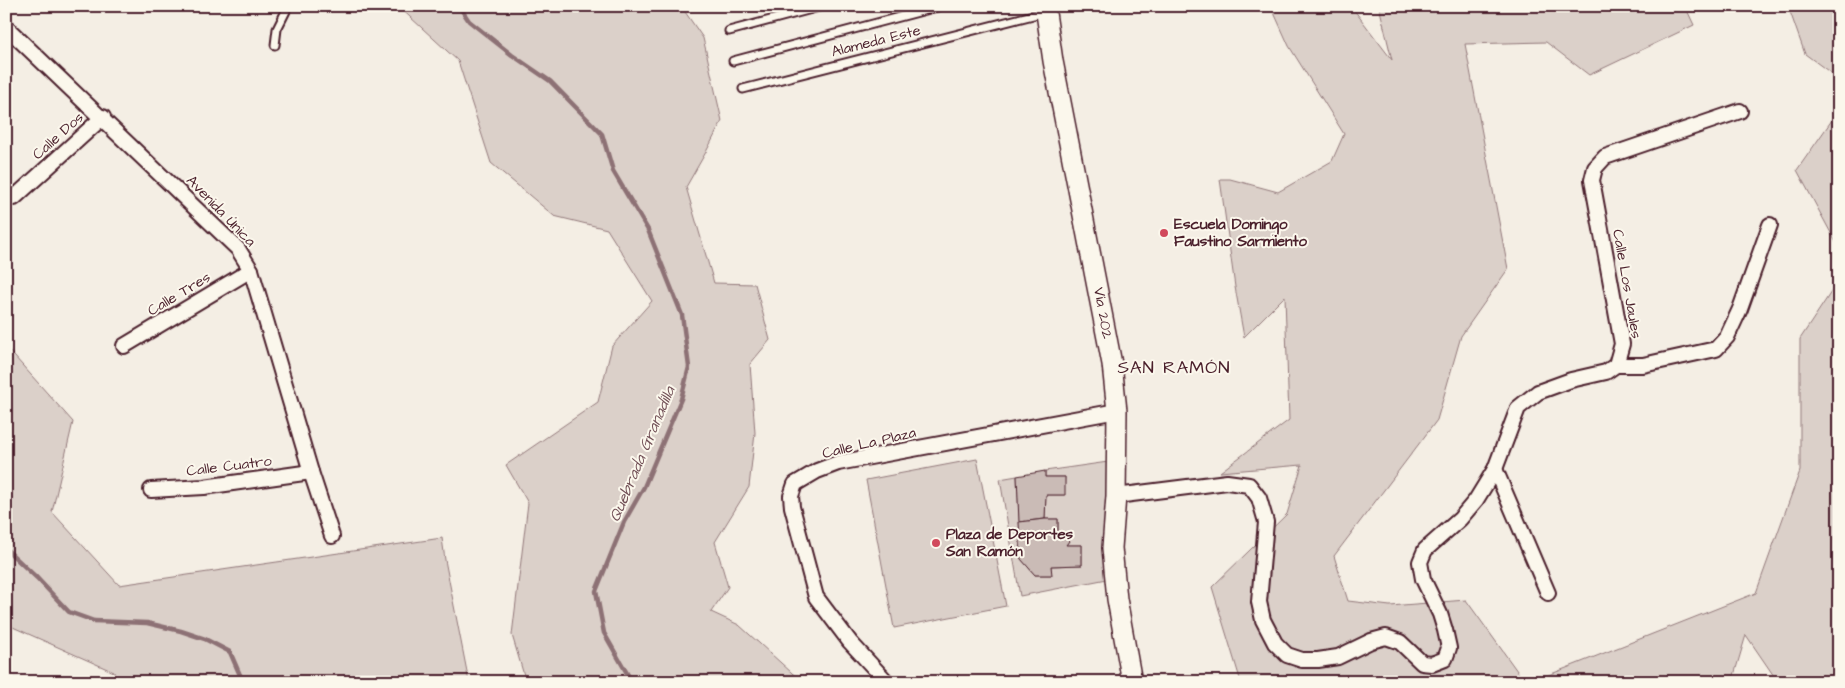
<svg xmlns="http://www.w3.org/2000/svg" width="1845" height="688" font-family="'Architects Daughter',sans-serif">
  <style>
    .green { fill: #dbd0c9; stroke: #92787a }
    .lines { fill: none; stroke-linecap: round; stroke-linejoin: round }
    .stream { stroke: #8d7174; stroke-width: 4.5 }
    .building { fill: #cabbb6; stroke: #4a1f2b }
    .lane-casing { stroke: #4a1f2b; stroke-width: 11 }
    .street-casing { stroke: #4a1f2b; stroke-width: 18 }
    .secondary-casing { stroke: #4a1f2b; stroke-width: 22 }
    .lane { stroke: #fbf7ec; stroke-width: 7 }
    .street { stroke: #fbf7ec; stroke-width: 14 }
    .secondary { stroke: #fbf7ec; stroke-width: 19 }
    .poi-dot { fill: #d1495b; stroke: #fbf7ec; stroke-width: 2 }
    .labels { text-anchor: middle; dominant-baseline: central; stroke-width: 4; stroke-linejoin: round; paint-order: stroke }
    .street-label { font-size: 15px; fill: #4a1f2b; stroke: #fbf7ec }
    .poi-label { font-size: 15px; font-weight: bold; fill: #4a1f2b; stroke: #fbf7ec; text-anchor: start }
    .water-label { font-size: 16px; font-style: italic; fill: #714f56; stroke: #fbf7ec }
    .quarter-label { font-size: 18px; letter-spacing: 1px; fill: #4a1f2b; stroke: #fbf7ec }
  </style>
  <rect width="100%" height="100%" fill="#f4eee4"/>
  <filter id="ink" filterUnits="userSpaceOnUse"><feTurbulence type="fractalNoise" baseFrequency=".02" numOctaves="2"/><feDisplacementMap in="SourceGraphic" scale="10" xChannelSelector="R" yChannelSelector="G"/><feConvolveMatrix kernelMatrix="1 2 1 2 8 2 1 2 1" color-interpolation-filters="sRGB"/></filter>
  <g filter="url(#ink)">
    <g class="green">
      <path d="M398,6h283l22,32 19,83 -16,31 -20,35 28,96 41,1 15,56 -20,24 5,69 -6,54 -34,55 13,45 -17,25 28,13 63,57h-276l-14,-47 16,-132 -22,-38 92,-63 14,-56 40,-45 -45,-72 -53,-13 -63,-53 -33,-102z"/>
      <path d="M1271,6h80l41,54 -13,-54h306l9,19 -105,50 -43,-33 -81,2 43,225 -47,67 -24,84 -103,136 14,45 42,5 76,-6 59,82h-284l-29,-95 75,-73 15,-49 -82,7 69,-52 -4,-124 -41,41 -9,-50 -15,-108h10l48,13 54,-31 12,-27 -55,-88z"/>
      <path d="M1788,6h51v73l-34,-25z"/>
      <path d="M1839,110v138l-42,-78z"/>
      <path d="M1839,280v402h-64l1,-3 -30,-44 -14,47h-201l225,-89 44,-122v-132z"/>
      <path d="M6,347l67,75 -21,90 67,73 323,-47 3,22 24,122h-353l-2,-10 -108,-48z"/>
      <path d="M977,459l29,147 -112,22 -28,-148z"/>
      <path d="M1108,462l-1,117 -87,17 -20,-117 17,-3 4,83 14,16h16v-9l31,-1v-20h-16l3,-4 -6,-8 -5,1v-15h-13l1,-24h18l1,-18h-20v-6z"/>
    </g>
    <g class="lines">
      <g class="stream">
        <path d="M459,6l10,15 43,34 38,26 52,53 11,37 35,59 34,85 7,52 -8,32 -37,88 -20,35 -28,69 8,42 28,49"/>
        <path d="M6,549l31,29 32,34 25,9 53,2 34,8 24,8 25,13 13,30"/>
      </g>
    </g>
    <g class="building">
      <path d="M1045,471v6h20v18h-19l-1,24 -26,3 -2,-46z"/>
      <path d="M1045,519h13v15l5,-1 6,8 -3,4h16v20l-31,1 1,9h-17l-14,-16 -2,-37z"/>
    </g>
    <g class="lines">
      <g class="lane-casing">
        <g id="lane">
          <path d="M729,31l94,-25"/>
          <path d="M275,45l2,-16 9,-18 -2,-5"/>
          <path d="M733,61l208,-55"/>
          <path d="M743,89l302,-77"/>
        </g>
      </g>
      <g class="street-casing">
        <g id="street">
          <path d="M6,27l232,222 13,21 60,202 21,64"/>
          <path d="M14,198l89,-81"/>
          <path d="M124,346l127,-76"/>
          <path d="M1616,365h27l73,-16 11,-12 13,-28 30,-84"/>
          <path d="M1495,469l53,124"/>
          <path d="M151,490l53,-3 107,-15"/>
          <path d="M1116,496l111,-14 22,3 10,13 7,24 -7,80 4,18 12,23 12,12 15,5h16l20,-3 33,-16 15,-4 14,5 22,21 10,1 13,-5 4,-11 -4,-18 -5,-16 -17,-35 -3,-17 5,-12 35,-31 16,-19 19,-31 23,-61 20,-16 33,-12 35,-8 10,-7 6,-21 -30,-164 3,-12 10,-11 135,-46"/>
          <path d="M887,682l-37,-40 -34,-45 -24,-90 -1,-11 4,-12 22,-13 21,-8 279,-52"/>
        </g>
      </g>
      <g class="secondary-casing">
        <path id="secondary" d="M1045,6l8,55 59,303 5,47 -1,85 -4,52 5,51 15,83"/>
      </g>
      <use href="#lane" class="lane"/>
      <use href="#street" class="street"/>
      <use href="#secondary" class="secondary"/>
    </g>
  </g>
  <g class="poi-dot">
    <circle cx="1164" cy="233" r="5"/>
    <circle cx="936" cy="543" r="5"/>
  </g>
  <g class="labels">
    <g class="street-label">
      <text transform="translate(876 41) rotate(-14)">Alameda Este</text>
      <text transform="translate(58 136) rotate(-42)">Calle Dos</text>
      <text transform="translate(221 211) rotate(46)">Avenida Única</text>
      <text transform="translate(1627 284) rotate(80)">Calle Los Jaules</text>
      <text transform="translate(179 294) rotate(-31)">Calle Tres</text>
      <text transform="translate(1103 313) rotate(80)">Vía 202</text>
      <text transform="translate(869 443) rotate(-13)">Calle La Plaza</text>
      <text transform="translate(229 466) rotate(-7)">Calle Cuatro</text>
    </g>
    <g class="poi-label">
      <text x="1174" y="224">Escuela Domingo<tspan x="1174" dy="17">Faustino Sarmiento</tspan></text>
      <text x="946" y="534">Plaza de Deportes<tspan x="946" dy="17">San Ramón</tspan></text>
    </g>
    <g class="water-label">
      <text transform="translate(642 454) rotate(-67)">Quebrada Granadilla</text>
    </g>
    <g class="quarter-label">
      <text x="1174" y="367">SAN RAMÓN</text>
    </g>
  </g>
  <rect width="1845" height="688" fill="none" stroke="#fbf7ec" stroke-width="25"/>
  <rect x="12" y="12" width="1820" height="663" fill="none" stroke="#4a1f2b" stroke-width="2" filter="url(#ink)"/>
</svg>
